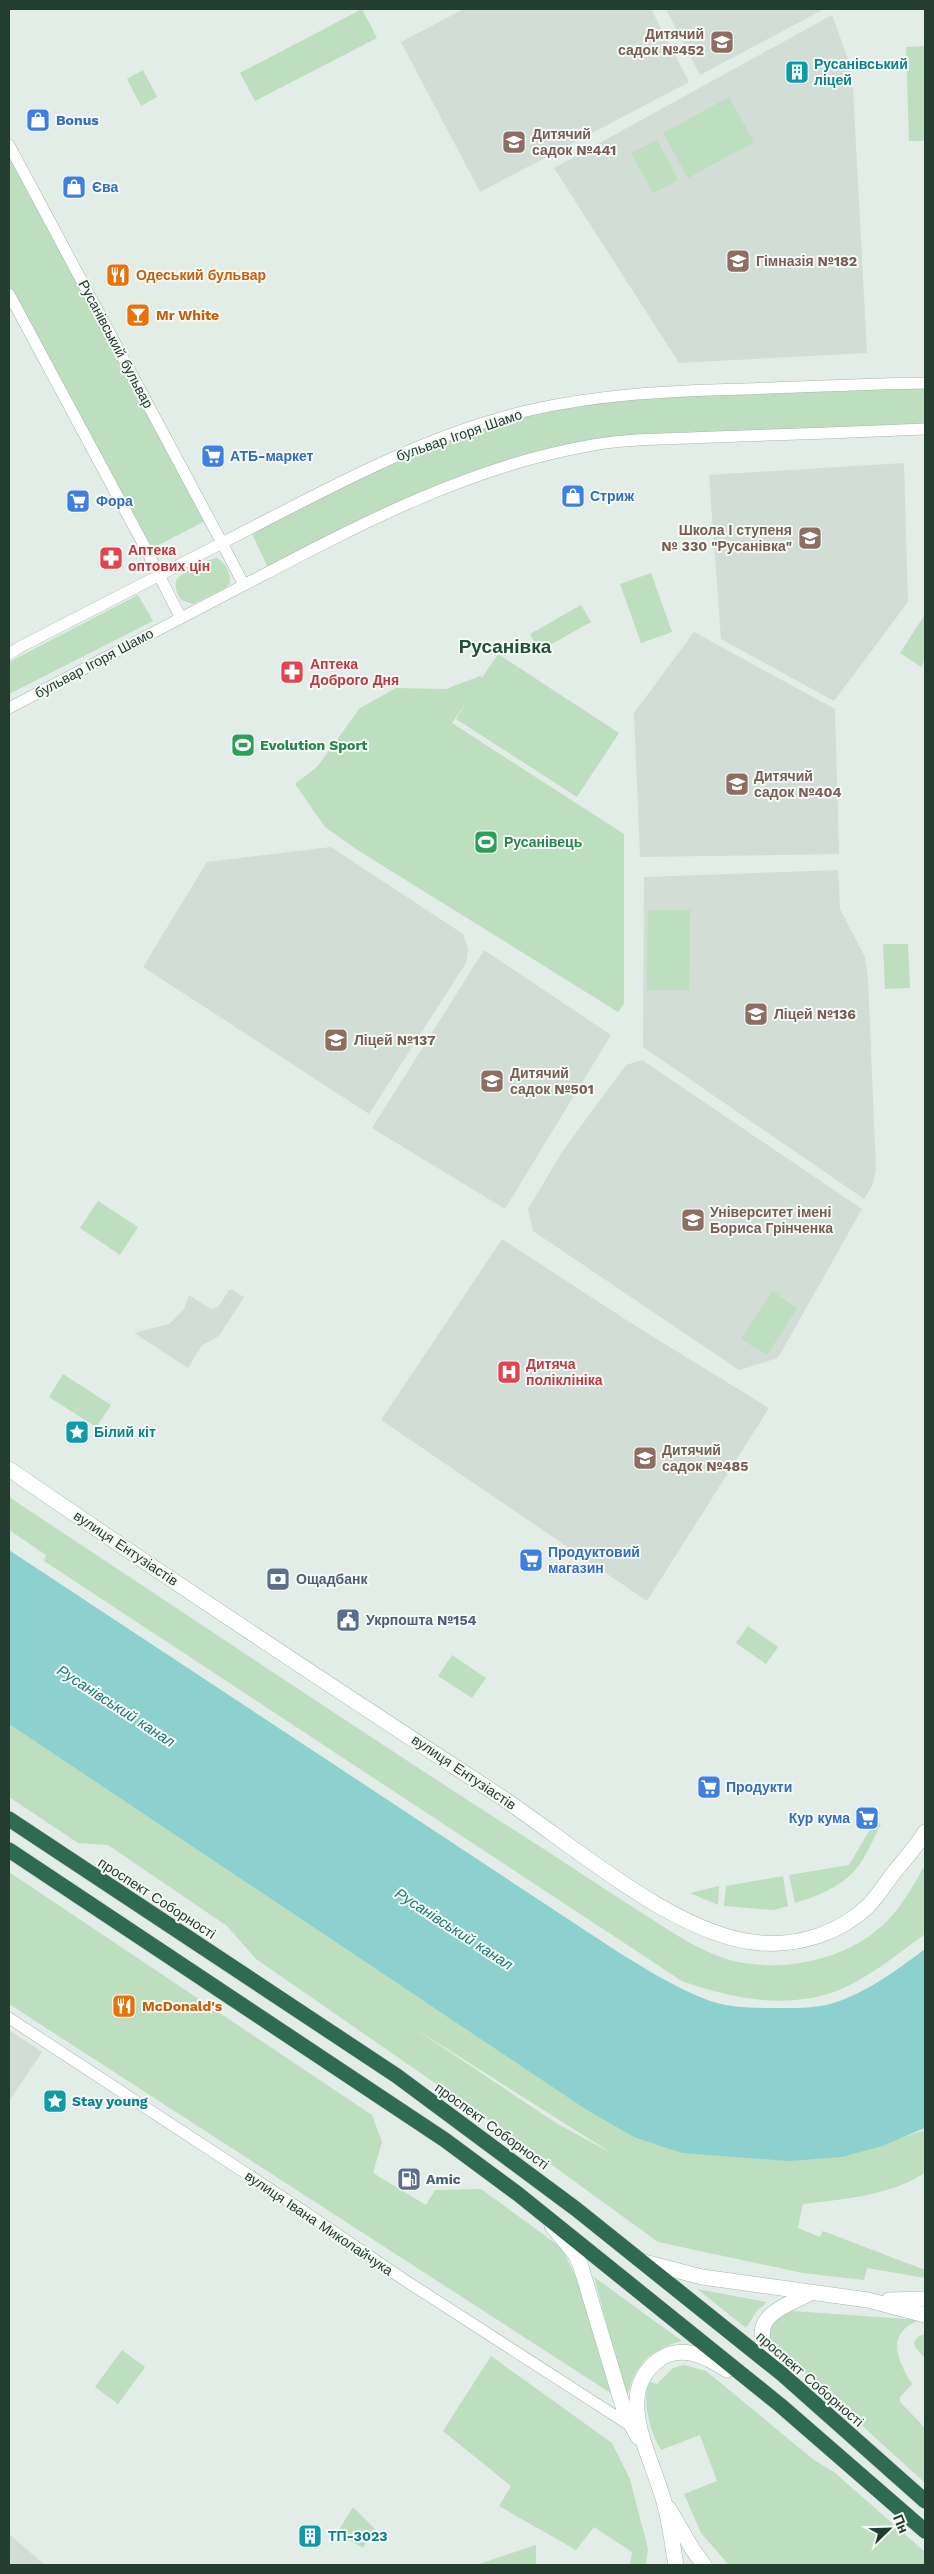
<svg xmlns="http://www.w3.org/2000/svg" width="934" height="2574" font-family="'Work Sans',sans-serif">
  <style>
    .built { fill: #d1ddd5 }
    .green { fill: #bddebf; fill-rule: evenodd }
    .water { fill: #8cd1ce }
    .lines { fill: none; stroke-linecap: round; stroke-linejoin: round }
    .street-casing { stroke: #a6b5ad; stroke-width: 12 }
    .secondary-casing { stroke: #a2b9ac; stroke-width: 16 }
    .highway-casing { stroke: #c1c9c5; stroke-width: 16 }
    .street { stroke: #fff; stroke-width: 11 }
    .secondary { stroke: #fff; stroke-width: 15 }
    .highway { stroke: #2f6a52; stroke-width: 15 }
    .labels { text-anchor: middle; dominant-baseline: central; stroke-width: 4; stroke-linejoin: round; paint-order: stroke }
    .education-label { font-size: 14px; font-weight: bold; fill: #785e54; stroke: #f4f9f6; text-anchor: start }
    .culture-label { font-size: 14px; font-weight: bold; fill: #0d838f; stroke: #f4f9f6; text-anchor: start }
    .shop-label { font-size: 14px; font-weight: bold; fill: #366cbe; stroke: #f4f9f6; text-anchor: start }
    .food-label { font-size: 14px; font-weight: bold; fill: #c56008; stroke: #f4f9f6; text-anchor: start }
    .street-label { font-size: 14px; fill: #233e31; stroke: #f4f9f6 }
    .health-label { font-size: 14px; font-weight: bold; fill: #be3a42; stroke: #f4f9f6; text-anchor: start }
    .leisure-label { font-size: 14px; font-weight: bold; fill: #27864d; stroke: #f4f9f6; text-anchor: start }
    .service-label { font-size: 14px; font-weight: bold; fill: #4e5e75; stroke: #f4f9f6; text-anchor: start }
    .water-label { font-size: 15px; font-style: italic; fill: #1d7a77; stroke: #f4f9f6 }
    .district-label { font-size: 19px; font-weight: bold; fill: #1f503a; stroke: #f4f9f6 }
  </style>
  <rect width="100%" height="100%" fill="#e3ede7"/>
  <g class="built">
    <path d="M464,9h187l38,73 -209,110 -79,-150z"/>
    <path d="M666,9h158l-124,66z"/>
    <path d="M832,15l20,55 15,283 -188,10 -125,-195z"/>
    <path d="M904,463l4,139 -74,99 -113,-62 -12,-164z"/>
    <path d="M694,632l141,77 4,145 -199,3 -6,-144z"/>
    <path d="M331,847l132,87 5,15 -2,14 -97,151 -226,-147 64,-105z"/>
    <path d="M838,870l2,39 25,48 3,23 8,189 -3,15 -9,15 -221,-152 1,-170z"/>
    <path d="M484,950l127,85 -106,174 -133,-81z"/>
    <path d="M642,1060l220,149 -84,149 -39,12 -206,-139 -5,-22 36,-60 62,-84z"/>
    <path d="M502,1239l132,86 135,83 -122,193 -266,-181z"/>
    <path d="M230,1289l14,8 -25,39 -17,9 -14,23 -54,-35 35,-9 15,-15 5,-14 22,14 7,-2z"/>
    <path d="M9,2030l33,22 -33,49z"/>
    <path d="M9,2534l36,31h-36z"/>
  </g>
  <g class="green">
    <path d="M362,9l15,29 -122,63 -15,-28z"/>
    <path d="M925,46v95h-16l-3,-94z"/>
    <path d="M143,70l14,27 -16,9 -14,-27z"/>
    <path d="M729,97l25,45 -66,36 -25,-45z"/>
    <path d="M657,140l21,40 -25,13 -22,-40z"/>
    <path d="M9,145l200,374 -62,32 -138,-257z"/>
    <path d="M925,383v46l-331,16 -116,31 -209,94 -19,-41 215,-99 117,-31z"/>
    <path d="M217,558c10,7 13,13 13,25l-5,5 -32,16 -12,-4c-3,-6 -7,-12 -5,-19 4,-9 32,-22 41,-23z"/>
    <path d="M651,573l21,59 -31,11 -21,-59z"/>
    <path d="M138,595l15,26 -144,73v-32z"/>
    <path d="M581,605l10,17 -52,29 -9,-17z"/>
    <path d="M924,616l1,44 -4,7 -21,-14z"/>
    <path d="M498,654l121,79 -42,64 -121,-78 12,-19 -16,23 172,111v170l-6,8 -259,-161 -34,-24 -30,-43 22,-17 43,-59 36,-20 50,1 34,-13 2,2z"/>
    <path d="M648,910h42l-1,80h-42z"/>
    <path d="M883,944h25l2,44 -25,1z"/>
    <path d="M98,1201l40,26 -18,28 -40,-27z"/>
    <path d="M772,1291l25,17 -30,47 -26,-16z"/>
    <path d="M63,1374l48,31 -15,22 -47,-30z"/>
    <path d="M9,1497c180,119 359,240 541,356 30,20 61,40 92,60 32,20 64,44 102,50 47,8 103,-5 139,-38 17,-15 29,-38 41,-58l1,67c-27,20 -55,43 -86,56 -51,20 -107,9 -157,-9l-638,-420 2,-6 -37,-25z"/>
    <path d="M748,1626l30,21 -12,17 -30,-21z"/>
    <path d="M452,1655l34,23 -14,20 -34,-22z"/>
    <path d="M9,1724l547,365 78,48 264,2 27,-9v43c-36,23 -81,26 -122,31l-5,24 22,9 3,-6 102,39v8l-58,-10 -3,12 -61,-7 -145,-31 -135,-98 -267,-185 -29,-33 -119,-81 -30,-2 -69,-46zM411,2026l202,128 -57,-31z"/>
    <path d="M875,1821l6,3c-8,15 -14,32 -25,45 -14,17 -40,28 -61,34l-6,-28 60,-10z"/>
    <path d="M9,1872l363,243 10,27 -9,31 53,32 9,-15 46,-1 81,59 23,48 27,98 -603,-390z"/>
    <path d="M783,1876l5,30 -14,4 -50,-4 2,-20z"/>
    <path d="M719,1886l-1,19 -28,-12z"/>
    <path d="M594,2277l88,64c-33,8 -49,26 -55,58z"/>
    <path d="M697,2289l70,13 -10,9 -11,17z"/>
    <path d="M793,2311l127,9c-35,13 -23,39 -8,64l-12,13v5l25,26v55l-150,-137 -6,-12v-9l8,-8z"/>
    <path d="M925,2334v24l-10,-11 -1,-5 5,-6z"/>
    <path d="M122,2350l23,17 -27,37 -23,-17z"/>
    <path d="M491,2356l121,87 18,36 18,70 -2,16h-16l2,-13 -38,-25 -18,23 -77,-44 12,-20 -68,-55z"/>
    <path d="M684,2365l22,6 108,89 20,12 91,80v13h-196l-28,-32 -17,-39 33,-13 -17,-46 -39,15c-12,-20 -18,-47 -13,-69l9,3 16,-16z"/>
    <path d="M353,2507l22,22 -12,19 -26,-15z"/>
    <path d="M536,2545v20h-60z"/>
  </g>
  <path class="water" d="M9,1550l609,402c28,17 56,35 87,47 19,8 44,9 64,9 20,0 41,1 61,-4 35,-10 67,-34 95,-55v179l-43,18 -40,11 -53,4 -107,-8 -48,-16 -47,-27 -578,-386z"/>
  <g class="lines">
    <g class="street-casing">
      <g id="street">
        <path d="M9,145l213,398c98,-50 196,-106 304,-132 73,-17 143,-20 218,-22 60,-2 121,-5 181,-6"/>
        <path d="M9,294l138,257c11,22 22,45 34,67l63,-33 -22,-42 -202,104 -11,7"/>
        <path d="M244,585c111,-58 224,-119 349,-140 40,-7 81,-6 121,-8 70,-2 141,-5 211,-8"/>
        <path d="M9,708l172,-90"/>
        <path d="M9,2018l293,192 101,69 228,147"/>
      </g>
    </g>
    <g class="secondary-casing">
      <g id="secondary">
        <path d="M9,1469c161,111 325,219 489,326 72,47 177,142 263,148 38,3 79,-10 107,-37 10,-10 18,-23 27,-35 11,-13 22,-25 30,-39"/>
        <path d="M552,2226l24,29 5,12 44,146 13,24"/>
        <path d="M644,2262l58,15 166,23 57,15"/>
        <path d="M889,2300l36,-1"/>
        <path d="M774,2367c-28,-47 -3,-55 37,-74"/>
        <path d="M669,2509l24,41 11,15"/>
        <path d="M676,2565c-4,-21 -6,-43 -12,-63 -11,-44 -53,-109 -4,-143 23,-15 47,-2 67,11"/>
      </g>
    </g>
    <g class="highway-casing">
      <g id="highway">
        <path d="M9,1819l388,257 179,133 206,165 143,127"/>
        <path d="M9,1850l436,290 73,54 262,211 145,126"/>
      </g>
    </g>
    <use href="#street" class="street"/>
    <use href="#secondary" class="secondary"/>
    <use href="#highway" class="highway"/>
  </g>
  <defs>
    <g id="school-square" transform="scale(1.25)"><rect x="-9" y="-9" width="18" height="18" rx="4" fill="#8d6e63" stroke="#f4f9f6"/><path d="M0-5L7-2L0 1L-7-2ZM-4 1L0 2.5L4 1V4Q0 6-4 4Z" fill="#fff"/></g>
    <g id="building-square" transform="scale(1.25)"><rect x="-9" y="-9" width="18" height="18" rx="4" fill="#0f9aa8" stroke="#f4f9f6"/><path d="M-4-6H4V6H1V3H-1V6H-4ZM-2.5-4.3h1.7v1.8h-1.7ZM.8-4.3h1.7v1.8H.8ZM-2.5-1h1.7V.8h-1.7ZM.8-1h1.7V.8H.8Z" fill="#fff"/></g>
    <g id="shop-square" transform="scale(1.25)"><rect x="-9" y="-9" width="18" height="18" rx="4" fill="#3f7fe0" stroke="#f4f9f6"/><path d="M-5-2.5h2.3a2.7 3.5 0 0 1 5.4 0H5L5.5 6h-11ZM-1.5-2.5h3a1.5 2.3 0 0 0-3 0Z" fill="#fff"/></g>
    <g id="restaurant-square" transform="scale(1.25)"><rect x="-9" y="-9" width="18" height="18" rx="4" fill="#e8710a" stroke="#f4f9f6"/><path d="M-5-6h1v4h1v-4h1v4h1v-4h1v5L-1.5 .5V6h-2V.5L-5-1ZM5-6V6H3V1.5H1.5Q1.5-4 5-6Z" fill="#fff"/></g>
    <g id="bar-square" transform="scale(1.25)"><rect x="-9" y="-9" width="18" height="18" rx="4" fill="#e8710a" stroke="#f4f9f6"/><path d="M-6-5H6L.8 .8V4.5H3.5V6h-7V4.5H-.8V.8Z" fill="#fff"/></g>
    <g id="supermarket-square" transform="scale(1.25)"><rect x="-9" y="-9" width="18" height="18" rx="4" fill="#3f7fe0" stroke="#f4f9f6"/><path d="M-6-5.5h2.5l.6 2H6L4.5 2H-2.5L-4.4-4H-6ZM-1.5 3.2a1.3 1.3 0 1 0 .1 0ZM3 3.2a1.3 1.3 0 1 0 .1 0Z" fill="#fff"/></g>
    <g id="pharmacy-square" transform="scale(1.25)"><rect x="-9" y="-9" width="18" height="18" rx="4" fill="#e0444e" stroke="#f4f9f6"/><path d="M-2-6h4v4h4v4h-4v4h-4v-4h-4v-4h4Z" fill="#fff"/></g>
    <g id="stadium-square" transform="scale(1.25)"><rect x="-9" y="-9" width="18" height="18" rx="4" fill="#2e9e5b" stroke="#f4f9f6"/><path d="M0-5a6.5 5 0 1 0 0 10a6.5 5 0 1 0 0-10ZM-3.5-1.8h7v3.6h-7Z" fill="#fff"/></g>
    <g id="university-square" transform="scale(1.25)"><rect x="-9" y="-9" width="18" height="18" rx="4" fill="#8d6e63" stroke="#f4f9f6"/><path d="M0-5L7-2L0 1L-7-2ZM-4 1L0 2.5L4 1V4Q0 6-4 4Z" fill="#fff"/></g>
    <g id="hospital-square" transform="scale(1.25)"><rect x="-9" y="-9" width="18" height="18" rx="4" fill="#e0444e" stroke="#f4f9f6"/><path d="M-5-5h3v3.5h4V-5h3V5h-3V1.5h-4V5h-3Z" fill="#fff"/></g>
    <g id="sight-square" transform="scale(1.25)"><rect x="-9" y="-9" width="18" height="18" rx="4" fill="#0f9aa8" stroke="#f4f9f6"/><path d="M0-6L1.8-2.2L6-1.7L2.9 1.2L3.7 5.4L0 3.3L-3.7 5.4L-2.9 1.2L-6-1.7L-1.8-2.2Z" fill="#fff"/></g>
    <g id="bank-square" transform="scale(1.25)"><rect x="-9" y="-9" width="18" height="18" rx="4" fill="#5c6f8a" stroke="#f4f9f6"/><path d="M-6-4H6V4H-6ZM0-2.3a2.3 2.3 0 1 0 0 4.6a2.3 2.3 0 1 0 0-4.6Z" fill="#fff"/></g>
    <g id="civic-square" transform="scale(1.25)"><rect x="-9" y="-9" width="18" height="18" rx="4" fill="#5c6f8a" stroke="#f4f9f6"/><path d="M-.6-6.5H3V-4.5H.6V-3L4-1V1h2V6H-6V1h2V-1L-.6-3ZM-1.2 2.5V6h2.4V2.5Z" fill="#fff"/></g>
    <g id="fuel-square" transform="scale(1.25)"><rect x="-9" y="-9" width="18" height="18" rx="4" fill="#5c6f8a" stroke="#f4f9f6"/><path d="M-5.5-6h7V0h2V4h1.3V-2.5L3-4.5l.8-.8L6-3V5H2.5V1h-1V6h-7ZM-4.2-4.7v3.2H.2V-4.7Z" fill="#fff"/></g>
  </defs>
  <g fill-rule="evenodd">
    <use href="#school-square" x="722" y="42"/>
    <use href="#building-square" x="797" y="72"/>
    <use href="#shop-square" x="38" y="120"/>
    <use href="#school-square" x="514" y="142"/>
    <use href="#shop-square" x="74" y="187"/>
    <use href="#school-square" x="738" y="261"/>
    <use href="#restaurant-square" x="118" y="275"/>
    <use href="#bar-square" x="138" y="315"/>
    <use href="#supermarket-square" x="213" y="456"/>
    <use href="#shop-square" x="573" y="496"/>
    <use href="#supermarket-square" x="78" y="501"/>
    <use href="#school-square" x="810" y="538"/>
    <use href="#pharmacy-square" x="111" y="558"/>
    <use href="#pharmacy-square" x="292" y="672"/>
    <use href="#stadium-square" x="243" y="745"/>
    <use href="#school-square" x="737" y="784"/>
    <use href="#stadium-square" x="486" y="842"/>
    <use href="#school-square" x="756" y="1014"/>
    <use href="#school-square" x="336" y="1040"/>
    <use href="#school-square" x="492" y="1081"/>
    <use href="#university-square" x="693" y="1220"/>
    <use href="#hospital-square" x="509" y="1372"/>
    <use href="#sight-square" x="77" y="1432"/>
    <use href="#school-square" x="645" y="1458"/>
    <use href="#supermarket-square" x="531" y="1560"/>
    <use href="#bank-square" x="278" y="1579"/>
    <use href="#civic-square" x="348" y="1620"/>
    <use href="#supermarket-square" x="709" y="1787"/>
    <use href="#supermarket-square" x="867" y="1818"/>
    <use href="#restaurant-square" x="124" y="2006"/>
    <use href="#sight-square" x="55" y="2101"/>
    <use href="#fuel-square" x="409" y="2179"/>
    <use href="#building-square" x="310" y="2536"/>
  </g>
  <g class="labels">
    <g class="education-label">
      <text x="704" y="34" text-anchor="end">Дитячий<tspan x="704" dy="16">садок №452</tspan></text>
      <text x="532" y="134">Дитячий<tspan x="532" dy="16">садок №441</tspan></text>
      <text x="756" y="261">Гімназія №182</text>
      <text x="792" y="530" text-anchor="end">Школа І ступеня<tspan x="792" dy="16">№ 330 "Русанівка"</tspan></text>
      <text x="754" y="776">Дитячий<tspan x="754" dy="16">садок №404</tspan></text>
      <text x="774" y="1014">Ліцей №136</text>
      <text x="354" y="1040">Ліцей №137</text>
      <text x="510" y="1073">Дитячий<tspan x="510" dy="16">садок №501</tspan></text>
      <text x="710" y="1212">Університет імені<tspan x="710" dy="16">Бориса Грінченка</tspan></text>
      <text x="662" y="1450">Дитячий<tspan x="662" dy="16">садок №485</tspan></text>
    </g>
    <g class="culture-label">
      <text x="814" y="64">Русанівський<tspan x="814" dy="16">ліцей</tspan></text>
      <text x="94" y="1432">Білий кіт</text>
      <text x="72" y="2101">Stay young</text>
      <text x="328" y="2536">ТП-3023</text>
    </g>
    <g class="shop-label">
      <text x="56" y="120">Bonus</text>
      <text x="92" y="187">Єва</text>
      <text x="230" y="456">АТБ-маркет</text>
      <text x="590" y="496">Стриж</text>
      <text x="96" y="501">Фора</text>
      <text x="548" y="1552">Продуктовий<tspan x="548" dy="16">магазин</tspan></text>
      <text x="726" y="1787">Продукти</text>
      <text x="850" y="1818" text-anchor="end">Кур кума</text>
    </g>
    <g class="food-label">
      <text x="136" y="275">Одеський бульвар</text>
      <text x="156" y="315">Mr White</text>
      <text x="142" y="2006">McDonald's</text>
    </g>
    <g class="street-label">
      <text transform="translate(116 344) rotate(62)">Русанівський бульвар</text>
      <text transform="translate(459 435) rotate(-19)">бульвар Ігоря Шамо</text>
      <text transform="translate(94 663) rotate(-28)">бульвар Ігоря Шамо</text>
      <text transform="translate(126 1548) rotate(34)">вулиця Ентузіастів</text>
      <text transform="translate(464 1772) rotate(34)">вулиця Ентузіастів</text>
      <text transform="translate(157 1898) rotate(33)">проспект Соборності</text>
      <text transform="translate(492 2126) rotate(36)">проспект Соборності</text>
      <text transform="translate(319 2223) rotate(34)">вулиця Івана Миколайчука</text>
      <text transform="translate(810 2379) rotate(41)">проспект Соборності</text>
    </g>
    <g class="health-label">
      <text x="128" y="550">Аптека<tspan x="128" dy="16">оптових цін</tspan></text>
      <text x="310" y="664">Аптека<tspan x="310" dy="16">Доброго Дня</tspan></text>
      <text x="526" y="1364">Дитяча<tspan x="526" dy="16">поліклініка</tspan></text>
    </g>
    <g class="leisure-label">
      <text x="260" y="745">Evolution Sport</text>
      <text x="504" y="842">Русанівець</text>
    </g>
    <g class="service-label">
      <text x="296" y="1579">Ощадбанк</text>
      <text x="366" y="1620">Укрпошта №154</text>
      <text x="426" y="2179">Amic</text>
    </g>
    <g class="water-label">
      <text transform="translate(116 1706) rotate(33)">Русанівський канал</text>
      <text transform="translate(454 1929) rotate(33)">Русанівський канал</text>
    </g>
    <g class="district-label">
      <text x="505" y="646">Русанівка</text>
    </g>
  </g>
  <rect width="934" height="2574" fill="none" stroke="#233e31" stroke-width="20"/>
  <g transform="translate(889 2529) rotate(67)" stroke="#f4f9f6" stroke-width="4" paint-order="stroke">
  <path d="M0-4L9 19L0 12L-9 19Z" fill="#233e31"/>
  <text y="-8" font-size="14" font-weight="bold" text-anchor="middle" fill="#233e31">Пн</text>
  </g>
</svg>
